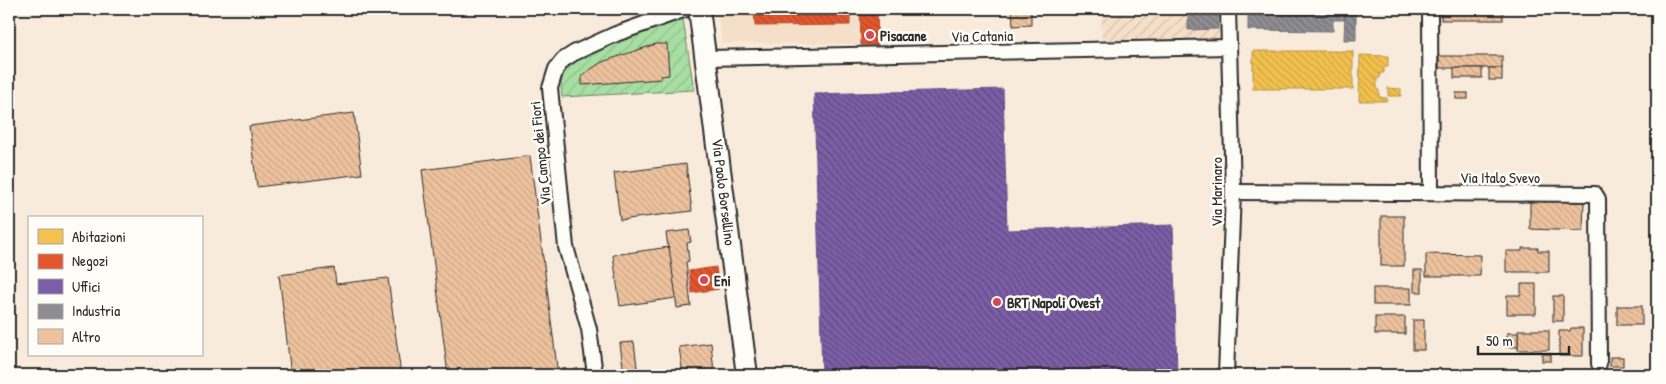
<svg xmlns="http://www.w3.org/2000/svg" width="1666" height="384" font-family="'Patrick Hand',sans-serif">
  <style>
    .built { fill: #f5dfc9 }
    .industrial { fill: url(#industrial-furrows) }
    .garden { fill: url(#garden-furrows); stroke: #698466 }
    .homes { fill: url(#homes-back-hatch); stroke: #b69444 }
    .shops { fill: url(#shops-back-hatch); stroke: #ac4a2d }
    .offices { fill: url(#offices-back-hatch); stroke: #634f82 }
    .industry { fill: url(#industry-back-hatch); stroke: #707073 }
    .building { fill: url(#building-back-hatch); stroke: #2b2b2b }
    .lines { fill: none; stroke-linecap: round; stroke-linejoin: round }
    .minor-casing { stroke: #2b2b2b; stroke-width: 18 }
    .secondary-casing { stroke: #2b2b2b; stroke-width: 24 }
    .minor { stroke: #fdfcf7; stroke-width: 14 }
    .secondary { stroke: #fdfcf7; stroke-width: 20 }
    .poi-dot { fill: #d1495b; stroke: #fdfcf7; stroke-width: 2 }
    .labels { text-anchor: middle; dominant-baseline: central; stroke-width: 5; stroke-linejoin: round; paint-order: stroke }
    .poi-label { font-size: 15px; font-weight: bold; fill: #2b2b2b; stroke: #fdfcf7; text-anchor: start }
    .street-label { font-size: 15px; fill: #2b2b2b; stroke: #fdfcf7 }
  </style>
  <defs>
    <pattern id="industrial-furrows" width="10" height="10" patternUnits="userSpaceOnUse" patternTransform="scale(1.25)"><rect width="10" height="10" fill="#f5dfc9"/><path d="M-1 1l2-2M0 10L10 0M9 11l2-2" fill="none" stroke="#d2c0ad"/></pattern>
    <pattern id="garden-furrows" width="10" height="10" patternUnits="userSpaceOnUse" patternTransform="scale(1.25)"><rect width="10" height="10" fill="#a7dea2"/><path d="M-1 1l2-2M0 10L10 0M9 11l2-2" fill="none" stroke="#90bf8c"/></pattern>
    <pattern id="homes-back-hatch" width="6" height="6" patternUnits="userSpaceOnUse" patternTransform="scale(1.25)"><rect width="6" height="6" fill="#f2c14e"/><path d="M-1 5l2 2M0 0l6 6M5-1l2 2" fill="none" stroke="#d0a644"/></pattern>
    <pattern id="shops-back-hatch" width="6" height="6" patternUnits="userSpaceOnUse" patternTransform="scale(1.25)"><rect width="6" height="6" fill="#e4572e"/><path d="M-1 5l2 2M0 0l6 6M5-1l2 2" fill="none" stroke="#b94827"/></pattern>
    <pattern id="offices-back-hatch" width="6" height="6" patternUnits="userSpaceOnUse" patternTransform="scale(1.25)"><rect width="6" height="6" fill="#7b5ea7"/><path d="M-1 5l2 2M0 0l6 6M5-1l2 2" fill="none" stroke="#604a80"/></pattern>
    <pattern id="industry-back-hatch" width="6" height="6" patternUnits="userSpaceOnUse" patternTransform="scale(1.25)"><rect width="6" height="6" fill="#8d8d92"/><path d="M-1 5l2 2M0 0l6 6M5-1l2 2" fill="none" stroke="#737377"/></pattern>
    <pattern id="building-back-hatch" width="6" height="6" patternUnits="userSpaceOnUse" patternTransform="scale(1.25)"><rect width="6" height="6" fill="#eec29e"/><path d="M-1 5l2 2M0 0l6 6M5-1l2 2" fill="none" stroke="#cca788"/></pattern>
  </defs>
  <rect width="100%" height="100%" fill="#f8ebdc"/>
  <filter id="ink" filterUnits="userSpaceOnUse"><feTurbulence type="fractalNoise" baseFrequency=".02" numOctaves="2"/><feDisplacementMap in="SourceGraphic" scale="10" xChannelSelector="R" yChannelSelector="G"/><feConvolveMatrix kernelMatrix="1 2 1 2 8 2 1 2 1" color-interpolation-filters="sRGB"/></filter>
  <g filter="url(#ink)">
    <path class="built" d="M717,9h142l1,35 -138,-1z"/>
    <path class="industrial" d="M1101,9h123l1,23 -9,8 -114,3z"/>
    <path class="garden" d="M683,19l11,71 -132,7c0,-5 -2,-13 0,-19 8,-30 93,-50 121,-59z"/>
    <g class="homes">
      <rect x="1253" y="51" width="100" height="38"/>
      <path d="M1360,55l28,1v11h-4v6h-4v5h-3v12h2v7l8,1v3h-28z"/>
      <path d="M1388,88l13,1v7h-13z"/>
    </g>
    <g class="shops">
      <path d="M754,9h96v16l-95,1z"/>
      <path d="M860,9h17l1,36h-17z"/>
      <path d="M716,267l3,22 -27,4 -3,-22z"/>
    </g>
    <path class="offices" d="M1003,89l4,141 166,-5 4,150h-355l-8,-281z"/>
    <g class="industry">
      <path d="M1188,9h30v20l-30,1z"/>
      <rect x="1237" y="9" width="11" height="3"/>
      <path d="M1331,9h14v11h-12v11l-85,-1v-20h83z"/>
      <path d="M1345,11h11v29h-12z"/>
    </g>
    <g class="building">
      <path d="M951,9h36v1l-36,1z"/>
      <path d="M1012,9h19v16l-18,1z"/>
      <rect x="1441" y="9" width="62" height="11"/>
      <path d="M656,44h11l2,31 -8,1v3l-79,6v-10l20,-13z"/>
      <rect x="1439" y="56" width="63" height="12"/>
      <rect x="1454" y="68" width="28" height="10"/>
      <rect x="1489" y="68" width="13" height="12"/>
      <rect x="1456" y="93" width="12" height="6"/>
      <path d="M354,113l8,61 -105,13 -8,-61z"/>
      <path d="M530,156l28,219h-110l-26,-205z"/>
      <path d="M686,164l6,47 -72,9 -6,-47z"/>
      <path d="M1530,201h54l-1,30 -53,-2z"/>
      <rect x="1381" y="216" width="23" height="50"/>
      <path d="M689,230l2,12 -4,1 2,18 -3,1 5,44 -14,2 -11,-75z"/>
      <path d="M669,247l7,51 -56,8 -7,-51z"/>
      <path d="M1522,248h16v3h11v21h-43v-21h16z"/>
      <path d="M1426,254l55,1 -1,21h-54z"/>
      <path d="M334,268l2,16 52,-6 13,97h-110l-12,-100z"/>
      <rect x="1414" y="270" width="8" height="22"/>
      <path d="M1521,284h15v30h-29v-19h14z"/>
      <rect x="1373" y="288" width="38" height="17"/>
      <rect x="1553" y="296" width="10" height="25"/>
      <rect x="1617" y="306" width="25" height="19"/>
      <rect x="1375" y="317" width="30" height="17"/>
      <rect x="1413" y="320" width="11" height="30"/>
      <path d="M1571,328h12v28h-24v-25h11z"/>
      <rect x="1518" y="330" width="31" height="20"/>
      <rect x="1507" y="333" width="11" height="14"/>
      <path d="M634,342l4,33h-14l-4,-32z"/>
      <path d="M711,343l3,29 -31,3 -4,-28z"/>
      <rect x="1542" y="354" width="9" height="7"/>
      <rect x="1610" y="357" width="13" height="9"/>
    </g>
    <g class="lines">
      <g class="minor-casing">
        <g id="minor">
          <path d="M1430,12l1,181"/>
          <path d="M706,58l523,-11"/>
          <path d="M1233,192l362,2 3,5 1,165"/>
          <path d="M595,375l-6,-46 -23,-82 -16,-159 6,-19 7,-9 11,-7 42,-19 70,-25"/>
          <path d="M1226,375l7,-183 -5,-183"/>
        </g>
      </g>
      <g class="secondary-casing">
        <path id="secondary" d="M699,9l48,366"/>
      </g>
      <use href="#minor" class="minor"/>
      <use href="#secondary" class="secondary"/>
    </g>
  </g>
  <g class="poi-dot">
    <circle cx="870" cy="35" r="5"/>
    <circle cx="704" cy="280" r="5"/>
    <circle cx="997" cy="302" r="5"/>
  </g>
  <g class="labels">
    <g class="poi-label">
      <text x="880" y="35">Pisacane</text>
      <text x="714" y="280">Eni</text>
      <text x="1007" y="302">BRT Napoli Ovest</text>
    </g>
    <g class="street-label">
      <text transform="translate(982 36) rotate(-1)">Via Catania</text>
      <text transform="translate(540 153) rotate(-96)">Via Campo dei Fiori</text>
      <text x="1500" y="177">Via Italo Svevo</text>
      <text transform="translate(724 192) rotate(83)">Via Paolo Borsellino</text>
      <text transform="translate(1216 192) rotate(-90)">Via Marinaro</text>
    </g>
  </g>
  <rect width="1666" height="384" fill="none" stroke="#fdfcf7" stroke-width="30"/>
  <rect x="15" y="15" width="1636" height="354" fill="none" stroke="#2b2b2b" stroke-width="2" filter="url(#ink)"/>
  <rect x="28" y="216" width="175" height="140" fill="#fdfcf7" stroke="#a9a8a5"/>
  <rect x="38" y="229" width="25" height="15" fill="#f2c14e" stroke="#a9a8a5"/>
  <text x="72" y="242" font-size="15" fill="#2b2b2b">Abitazioni</text>
  <rect x="38" y="254" width="25" height="15" fill="#e4572e" stroke="#a9a8a5"/>
  <text x="72" y="266" font-size="15" fill="#2b2b2b">Negozi</text>
  <rect x="38" y="279" width="25" height="15" fill="#7b5ea7" stroke="#a9a8a5"/>
  <text x="72" y="292" font-size="15" fill="#2b2b2b">Uffici</text>
  <rect x="38" y="304" width="25" height="15" fill="#8d8d92" stroke="#a9a8a5"/>
  <text x="72" y="316" font-size="15" fill="#2b2b2b">Industria</text>
  <rect x="38" y="329" width="25" height="15" fill="#eec29e" stroke="#a9a8a5"/>
  <text x="72" y="342" font-size="15" fill="#2b2b2b">Altro</text>
  <path d="M1478 346v8h91v-8" fill="none" stroke="#2b2b2b" stroke-width="2.5"/>
  <text x="1486" y="346" font-size="15" fill="#2b2b2b" stroke="#fdfcf7" stroke-width="4" paint-order="stroke">50 m</text>
</svg>
